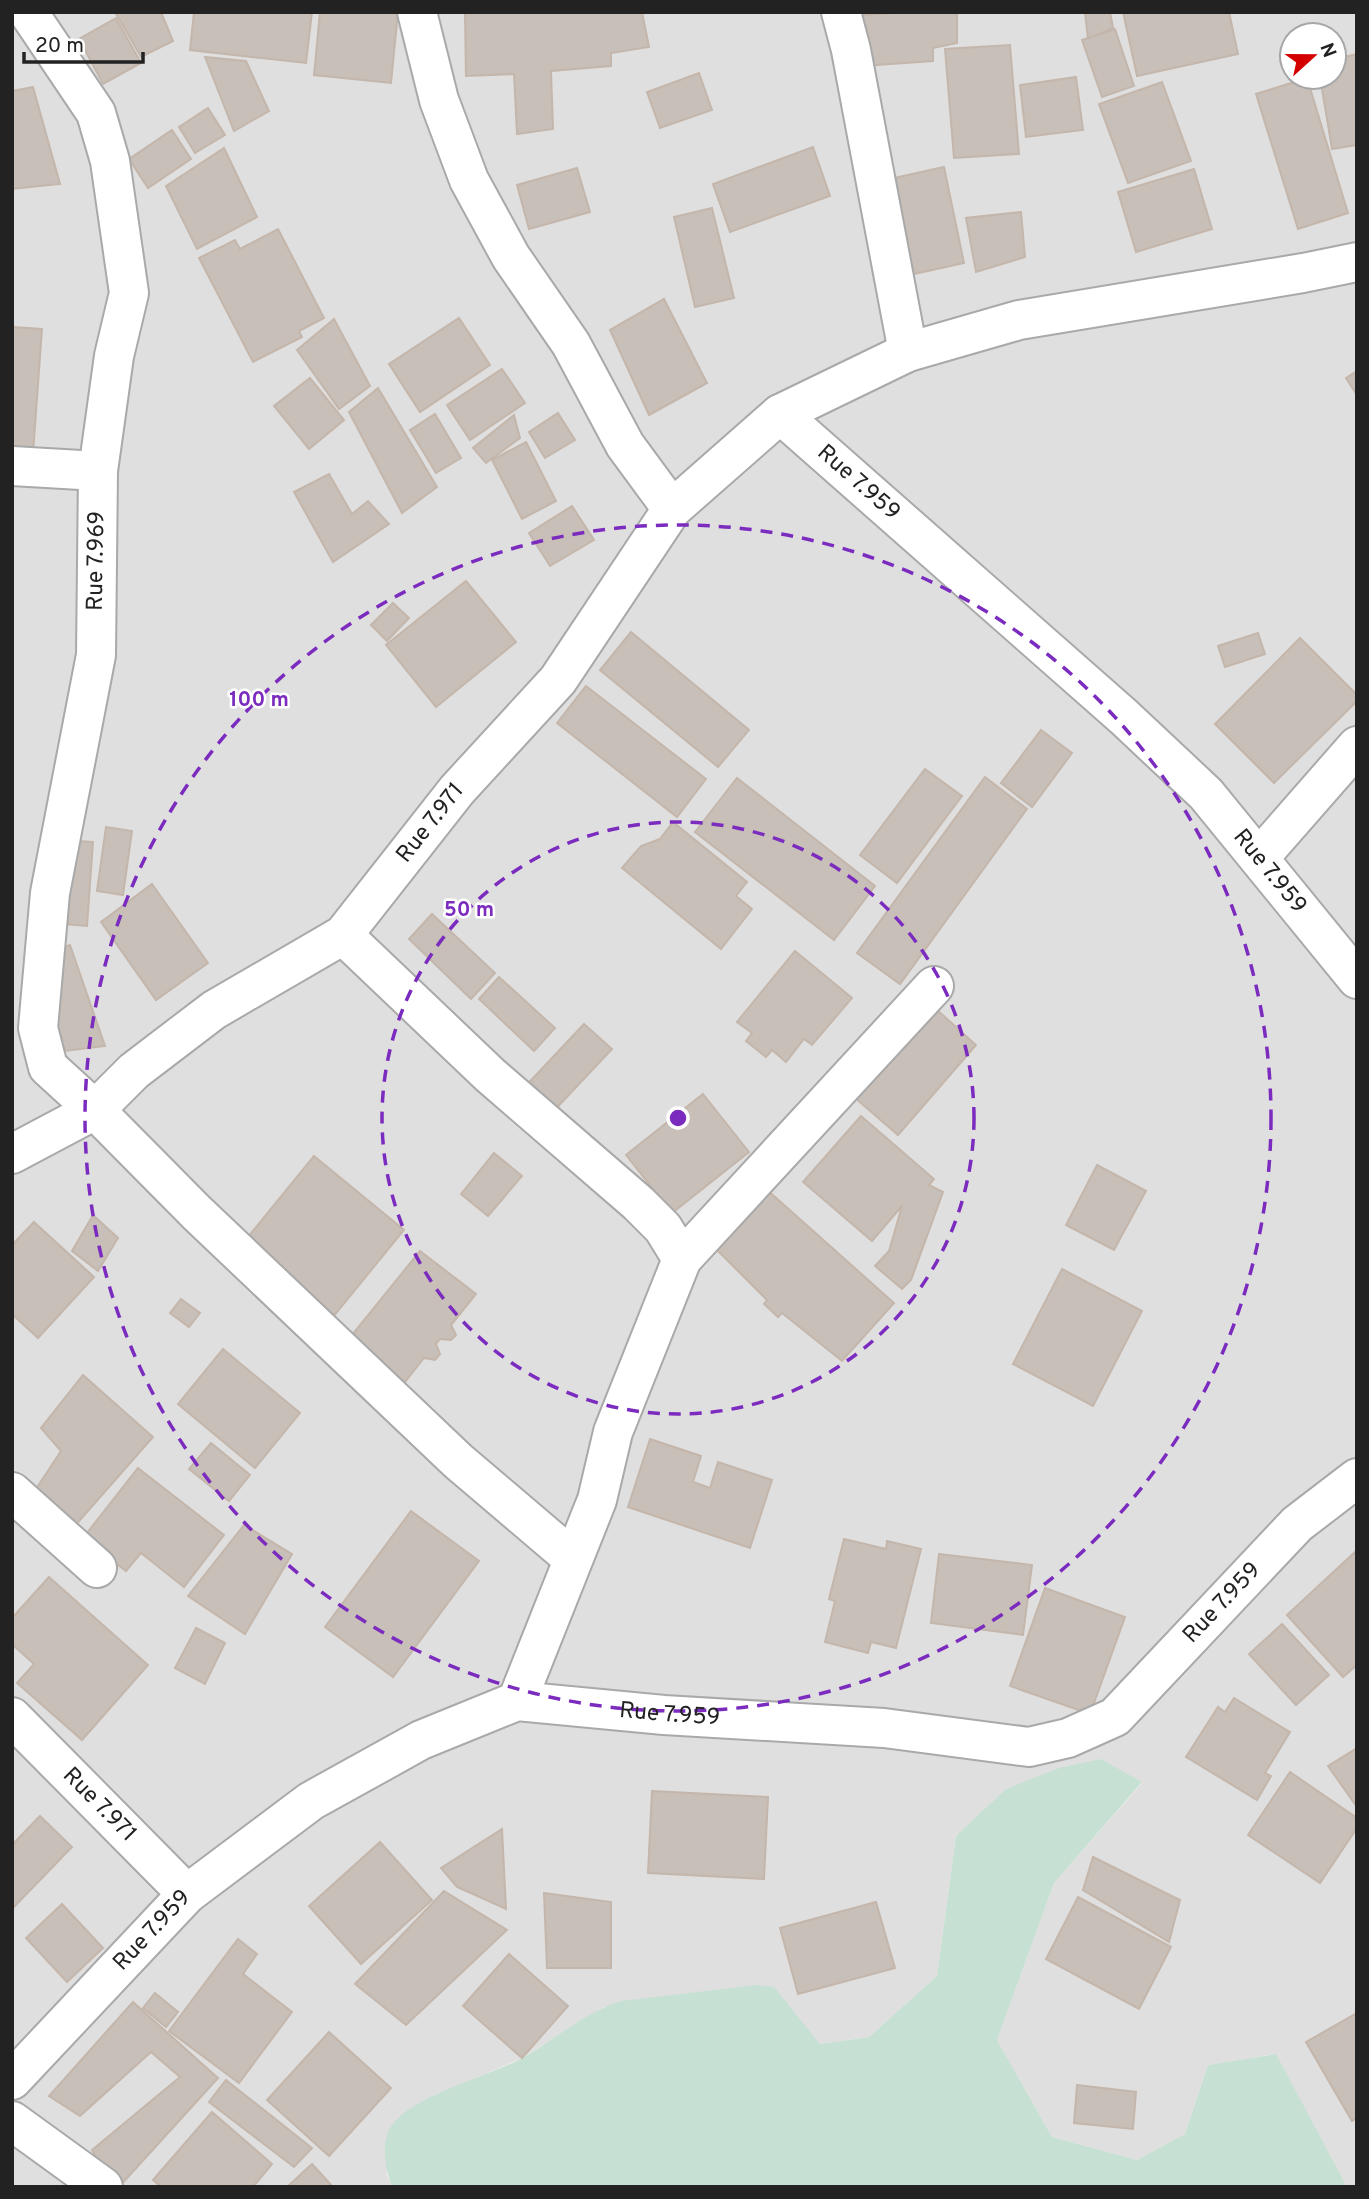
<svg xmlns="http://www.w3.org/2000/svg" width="1369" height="2199" font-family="Overpass,sans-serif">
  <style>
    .residential { fill: #e0dfdf; fill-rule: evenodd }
    .wetland { fill: #c6e0d4 }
    .building { fill: #c7bfb8; stroke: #c4b6ab; stroke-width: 2 }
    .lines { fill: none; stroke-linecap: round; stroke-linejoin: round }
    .minor-casing { stroke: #a9a9a9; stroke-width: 42 }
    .minor { stroke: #fff; stroke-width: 38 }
    .ring { fill: none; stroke: #7b2cbf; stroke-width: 3.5; stroke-dasharray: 12 9 }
    .labels { text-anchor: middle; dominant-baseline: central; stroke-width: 5; stroke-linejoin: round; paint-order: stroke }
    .street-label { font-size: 23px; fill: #222; stroke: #fff }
    .centre { fill: #7b2cbf; stroke: #fff; stroke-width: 3.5 }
    .ring-label { font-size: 21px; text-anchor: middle; font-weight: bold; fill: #7b2cbf; stroke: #fff; stroke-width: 5; stroke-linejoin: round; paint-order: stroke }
  </style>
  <rect width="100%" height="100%" fill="#f2efe9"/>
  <path class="residential" d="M12,12h1345v2175h-10l-72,-133 -67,11 -23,69 -48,26 -85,-23 -55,-97 57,-157 88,-100 -41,-24 -145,76 -19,141 -68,61 -49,7 -216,-37 -82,51 -99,43 -37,72 6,14h-380zM1292,35h42v42h-42z"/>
  <path class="wetland" d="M1101,1759l41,23 -88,101 -57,157 55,97 85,23 48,-26 23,-69 68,-11 71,133h-955c-7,-19 -12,-45 0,-62 21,-30 99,-49 132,-68 32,-18 61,-45 97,-56l136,-16 17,2 46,57 49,-7 68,-61 19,-140 50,-47 53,-21z"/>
  <g class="building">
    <path d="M115,12h46l12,29 -32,16z"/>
    <path d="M194,12h118l-6,51 -116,-13z"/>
    <path d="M320,12h78l-7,71 -77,-8z"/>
    <path d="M488,12h154l7,35 -38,6v13l-60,5 2,58 -36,5 -3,-60 -48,2 -1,-63z"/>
    <path d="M912,12h45v31l-24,5v13l-70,5 -3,-51z"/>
    <path d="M1085,12h25l3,16 -25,11z"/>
    <path d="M1123,12h106l9,42 -101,22z"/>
    <path d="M116,18l25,45 -38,21 -24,-45z"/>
    <path d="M1115,29l19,57 -32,11 -20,-57z"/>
    <path d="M1010,45l9,109 -65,4 -9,-109z"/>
    <path d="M1357,54v91l-25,4 -12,-72h14v-18z"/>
    <path d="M205,57l41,4 23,50 -35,20z"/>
    <path d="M699,73l13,37 -52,18 -13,-36z"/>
    <path d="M1076,77l7,53 -57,7 -6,-52z"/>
    <path d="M1307,78l41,135 -50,16 -42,-135z"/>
    <path d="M1162,82l29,79 -63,22 -29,-79z"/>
    <path d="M33,87l27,97 -48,5v-98z"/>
    <path d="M208,108l17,27 -30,18 -16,-26z"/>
    <path d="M172,130l19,29 -43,29 -19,-29z"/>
    <path d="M813,147l17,49 -100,36 -17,-48z"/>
    <path d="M224,148l33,69 -60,32 -31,-63z"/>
    <path d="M944,167l20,96 -59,13 -20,-96z"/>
    <path d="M577,168l13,44 -61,17 -12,-44z"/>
    <path d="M1194,169l18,60 -76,23 -18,-60z"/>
    <path d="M712,208l22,90 -39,9 -21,-90z"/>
    <path d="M1021,212l4,45 -49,15 -10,-54z"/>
    <path d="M278,229l46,89 -25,13 3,6 -49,25 -54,-104 36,-18 5,9z"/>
    <path d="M664,299l43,84 -58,32 -39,-85z"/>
    <path d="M459,318l31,47 -70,47 -31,-48z"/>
    <path d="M334,319l36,67 -31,23 -42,-59z"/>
    <path d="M12,327l30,2 -9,125 -21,-2z"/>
    <path d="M502,369l23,34 -55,37 -23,-35z"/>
    <path d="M1357,371v24l-11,-17z"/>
    <path d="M310,378l34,42 -35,29 -35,-43z"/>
    <path d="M378,388l59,99 -35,26 -53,-101z"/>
    <path d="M558,413l17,27 -30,18 -16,-26z"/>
    <path d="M435,414l26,44 -25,15 -26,-43z"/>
    <path d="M514,415l6,23 -34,25 -13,-15z"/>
    <path d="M526,442l30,59 -34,18 -30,-59z"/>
    <path d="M329,474l23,40 16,-13 21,23 -56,38 -39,-70z"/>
    <path d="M572,506l22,34 -44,26 -21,-33z"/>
    <path d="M466,581l50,61 -80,65 -50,-62z"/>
    <path d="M393,603l16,15 -22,23 -16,-16z"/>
    <path d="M631,632l118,98 -31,37 -118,-97z"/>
    <path d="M1258,633l7,21 -40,13 -7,-21z"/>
    <path d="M1300,638l57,57v6l-83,82 -59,-59z"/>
    <path d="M586,686l120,93 -29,38 -120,-94z"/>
    <path d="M1041,730l31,23 -40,54 -31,-24z"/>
    <path d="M925,769l37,27 -65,87 -37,-28z"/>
    <path d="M985,777l42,32 -127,175 -43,-31z"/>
    <path d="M737,778l138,108 -41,54 -139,-108z"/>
    <path d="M673,822l74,60 -11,14 16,13 -31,40 -99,-81 19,-22 19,-7z"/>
    <path d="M106,827l26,4 -9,64 -26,-4z"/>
    <path d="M43,839l50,3 -6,84 -50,-4z"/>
    <path d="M152,884l56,79 -52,37 -55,-78z"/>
    <path d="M432,914l63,59 -24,26 -62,-60z"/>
    <path d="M70,945l35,101 -40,5 -31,-94z"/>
    <path d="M795,951l57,47 -40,47 -8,-6 -18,23 -14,-12 -6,7 -20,-16 6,-8 -15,-11z"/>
    <path d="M499,977l56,51 -21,23 -55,-52z"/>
    <path d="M926,1000l50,45 -78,90 -51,-44z"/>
    <path d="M584,1024l28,25 -80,85 -27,-26z"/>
    <path d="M703,1094l46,58 -77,61 -46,-58z"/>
    <path d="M861,1116l73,63 -5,6 14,7 -32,88 -9,9 -27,-23 14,-15 13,-45 -30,35 -69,-59z"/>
    <path d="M494,1153l28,23 -34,40 -27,-22z"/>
    <path d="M314,1156l90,74 -76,93 -89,-75z"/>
    <path d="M1097,1165l49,26 -32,59 -48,-25z"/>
    <path d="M765,1188l129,115 -52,58 -60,-48 -4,4 -14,-13 3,-4 -54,-54z"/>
    <path d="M93,1215l25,23 -20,33 -26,-20z"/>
    <path d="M34,1222l60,55 -56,61 -26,-24v-69z"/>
    <path d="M420,1251l56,43 -25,31 5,10 -5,5 -11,-1 -4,5 4,10 -5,6 -11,-2 -23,29 -54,-46z"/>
    <path d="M1062,1269l80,42 -49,95 -80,-42z"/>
    <path d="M181,1299l19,14 -11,14 -19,-14z"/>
    <path d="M223,1349l77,64 -45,55 -77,-64z"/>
    <path d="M83,1375l70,62 -80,91 -41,-33 29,-44 -20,-23z"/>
    <path d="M650,1439l51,17 -8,26 17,6 8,-26 54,18 -22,68 -122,-41z"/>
    <path d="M211,1443l39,32 -21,26 -40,-32z"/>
    <path d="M138,1468l86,67 -40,52 -43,-34 -15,18 -43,-33z"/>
    <path d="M411,1511l68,50 -86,116 -68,-50z"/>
    <path d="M244,1525l48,29 -47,80 -57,-38z"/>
    <path d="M844,1539l42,10 1,-8 34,8 -25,99 -25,-6 -3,11 -43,-11 10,-41 -6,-2z"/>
    <path d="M1357,1550v115l-14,12 -56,-62z"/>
    <path d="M939,1554l93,11 -9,70 -92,-12z"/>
    <path d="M49,1577l99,88 -66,75 -65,-57 17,-19 -22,-20v-26z"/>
    <path d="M1045,1588l80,29 -35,97 -80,-28z"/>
    <path d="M1282,1624l47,51 -33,30 -47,-51z"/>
    <path d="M196,1628l29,15 -20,41 -30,-16z"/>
    <path d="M1234,1698l56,34 -25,41 6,3 -14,24 -71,-43 32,-50 7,5z"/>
    <path d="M1357,1748v59l-29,-41z"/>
    <path d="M1290,1772l67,46v10l-37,55 -72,-48z"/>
    <path d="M652,1791l116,6 -4,82 -116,-6z"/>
    <path d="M40,1816l32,31 -60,62v-64z"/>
    <path d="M502,1829l4,80 -49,-22 -16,-19z"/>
    <path d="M380,1842l52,58 -71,64 -52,-58z"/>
    <path d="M1093,1857l87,43 -11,42 -86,-52z"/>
    <path d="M444,1891l63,39 -101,95 -51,-41z"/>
    <path d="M544,1893l67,9v66h-64z"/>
    <path d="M1078,1897l93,50 -32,62 -93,-50z"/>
    <path d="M876,1902l19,66 -97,26 -18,-66z"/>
    <path d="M62,1904l41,44 -36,34 -41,-44z"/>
    <path d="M238,1939l19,15 -14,20 49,38 -53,71 -70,-52z"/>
    <path d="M509,1954l59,52 -46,52 -59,-52z"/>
    <path d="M155,1993l23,19 -12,15 -23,-19z"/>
    <path d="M133,2002l85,76 -99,109h-6l-21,-37 88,-73 -29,-25 -71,64 -31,-20z"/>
    <path d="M1357,2013v105l-5,3 -46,-79z"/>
    <path d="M329,2032l62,56 -62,68 -62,-56z"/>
    <path d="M226,2080l86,68 -18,19 -85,-65z"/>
    <path d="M1077,2085l59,7 -3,37 -59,-6z"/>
    <path d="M212,2112l60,52 -19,23h-92l-8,-7z"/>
    <path d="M312,2164l21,23h-46z"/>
  </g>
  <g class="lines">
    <g class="minor-casing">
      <g id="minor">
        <path d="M28,12l68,101 14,48 19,132 -15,63 -16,115 -2,184 -46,238 -12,135 10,39 47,43 102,103 261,248 114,97"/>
        <path d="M417,12l22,88 30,80 42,77 60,87 54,101 47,64"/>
        <path d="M841,12l10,38 57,302"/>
        <path id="s1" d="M1357,262l-54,11 -284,47 -111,32 -128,62 344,303 82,77 151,185"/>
        <path d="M12,466l86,5"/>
        <path d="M1259,858l98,-112"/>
        <path d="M343,935l147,140 148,128 25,25 19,31 -69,173 -16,68 -80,201"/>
        <path id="s2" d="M12,1154l83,-44 39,-39 80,-61 129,-75 114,-145 101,-110 114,-171 108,-95"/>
        <path d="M682,1259l252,-273"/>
        <path d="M12,1492l85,76"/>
        <path id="s3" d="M12,1717l175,177"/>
        <path id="s4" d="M12,2080l175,-186 124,-93 110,-61 96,-39 147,14 220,13 145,19 39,-9 47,-21 182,-193 60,-46"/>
        <path d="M12,2121l91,66"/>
      </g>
    </g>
    <use href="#minor" class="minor"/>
  </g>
  <g class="ring">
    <circle cx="678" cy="1118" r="296"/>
    <circle cx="678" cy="1118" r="593"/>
  </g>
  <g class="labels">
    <g class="street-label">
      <text stroke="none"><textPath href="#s1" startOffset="705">Rue 7.959</textPath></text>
      <text transform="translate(97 561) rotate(-89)">Rue 7.969</text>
      <text stroke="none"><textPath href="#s2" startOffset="541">Rue 7.971</textPath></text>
      <text stroke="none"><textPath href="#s1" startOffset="1272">Rue 7.959</textPath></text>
      <text stroke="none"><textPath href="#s4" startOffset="1402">Rue 7.959</textPath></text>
      <text stroke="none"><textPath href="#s4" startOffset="793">Rue 7.959</textPath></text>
      <text stroke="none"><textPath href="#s3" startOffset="124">Rue 7.971</textPath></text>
      <text stroke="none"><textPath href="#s4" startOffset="205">Rue 7.959</textPath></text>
    </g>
  </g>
  <circle cx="678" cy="1118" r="10" class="centre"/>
  <g class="ring-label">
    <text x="259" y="706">100 m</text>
    <text x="469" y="916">50 m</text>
  </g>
  <rect width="1369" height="2199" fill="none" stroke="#222222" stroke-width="28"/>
  <g transform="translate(1313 56) rotate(69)"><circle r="33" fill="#ffffff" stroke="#a7a7a7" stroke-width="2"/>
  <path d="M0-5L12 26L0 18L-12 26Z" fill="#d40000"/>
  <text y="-10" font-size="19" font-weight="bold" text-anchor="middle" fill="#222222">N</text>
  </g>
  <path d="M24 52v10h119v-10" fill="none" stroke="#222222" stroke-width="3.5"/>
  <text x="35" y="52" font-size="21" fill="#222222" stroke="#ffffff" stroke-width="5" paint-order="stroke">20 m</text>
</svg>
